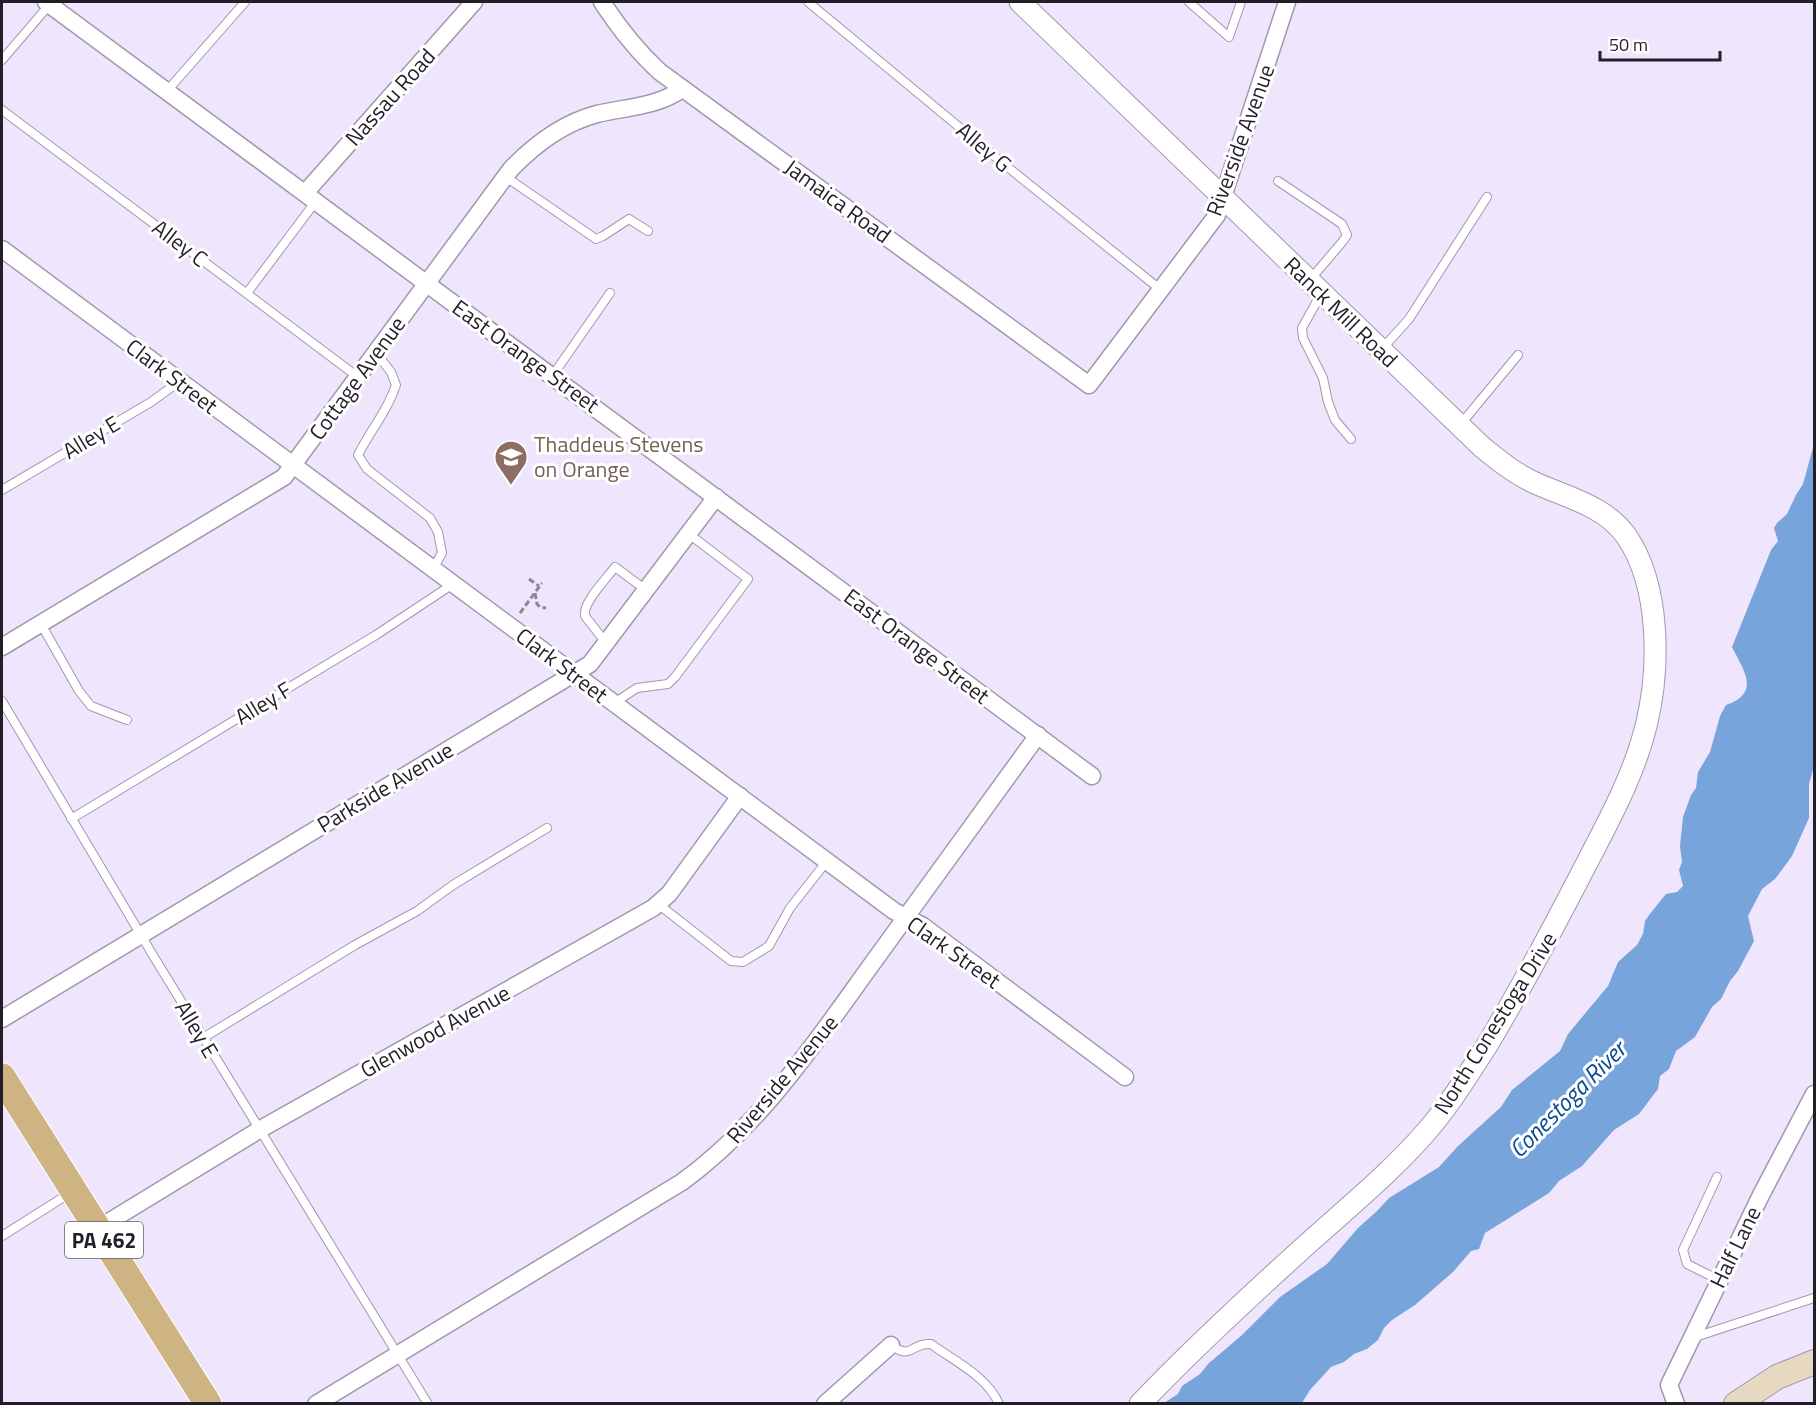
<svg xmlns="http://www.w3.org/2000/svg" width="1816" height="1405" font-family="'Titillium Web',sans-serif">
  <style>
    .water { fill: #77a4db }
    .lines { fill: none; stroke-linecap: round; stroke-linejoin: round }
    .service-casing { stroke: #a098ad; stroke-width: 10 }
    .minor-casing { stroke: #a098ad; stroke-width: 19 }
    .tertiary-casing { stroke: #a098ad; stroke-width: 23 }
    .secondary-casing { stroke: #a098ad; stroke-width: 26 }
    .primary-casing { stroke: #fff; stroke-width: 29 }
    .path { stroke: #8c8696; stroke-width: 3; stroke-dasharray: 6 3; stroke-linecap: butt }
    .service { stroke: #fff; stroke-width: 8 }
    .minor { stroke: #fff; stroke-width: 16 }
    .tertiary { stroke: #fff; stroke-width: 21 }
    .secondary { stroke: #e7d9c1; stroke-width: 24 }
    .primary { stroke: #ceb383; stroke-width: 27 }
    .labels { text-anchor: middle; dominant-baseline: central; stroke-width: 6; stroke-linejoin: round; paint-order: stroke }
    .shield { fill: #fff; stroke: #646268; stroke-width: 1.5 }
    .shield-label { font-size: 21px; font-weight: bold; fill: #221e27 }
    .street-label { font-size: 22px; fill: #221e27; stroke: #fff }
    .education-label { font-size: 22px; fill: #785e54; stroke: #fff; text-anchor: start }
    .water-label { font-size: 24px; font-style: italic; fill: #094a8c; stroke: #fff }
  </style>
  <rect width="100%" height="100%" fill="#efe6fd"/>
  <path class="water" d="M1814,444v322l-5,18v34l-17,38 -17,23 -13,10 -14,27 6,25 -16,30 -8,10 -9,18 -9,8 -17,30 -19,14 -7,18 -9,7 -2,13 -19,25 -25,16 -32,36 -23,15 -10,12 -64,40 -6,16 -8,2 -18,21 -38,33 -23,15 -8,8 -6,12 -11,9 -13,5 -10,8 -13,5 -21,23 -8,13h-138l14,-9 4,-8 18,-12 8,-10 34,-29 38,-38 47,-33 31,-36 19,-17 12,-13 50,-31 19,-21 43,-39 11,-17 48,-39 8,-17 40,-48 10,-24 19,-17 6,-11 2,-13 4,-6 17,-21 11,-2 6,-6 -4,-16 3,-8 -2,-16 3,-29 8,-22 5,-7 2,-16 12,-20 10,-36 6,-11c35,-12 18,-34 6,-58l39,-97 7,-9 -4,-13 3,-5 10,-9 9,-19 7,-11z"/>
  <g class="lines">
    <g class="service-casing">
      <g id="service">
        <path d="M808,2l197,163 156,125"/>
        <path d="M1189,2l40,35 12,-35"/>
        <path d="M2,60l48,-56"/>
        <path d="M167,91l78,-89"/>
        <path d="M2,110l356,267"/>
        <path d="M506,177l90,62 7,-3 26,-17 19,12"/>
        <path d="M1278,181l64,43 5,11 -4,6 -34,40"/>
        <path d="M247,293l69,-92"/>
        <path d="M1321,294l-19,34 1,10 20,40 5,24 7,18 16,19"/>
        <path d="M1381,350l28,-31 78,-122"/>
        <path d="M376,353l15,19 5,13c-9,27 -25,44 -38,70l9,14 63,49 8,14 4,21 -9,16"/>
        <path d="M553,375l57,-82"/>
        <path d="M1460,425l58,-70"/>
        <path d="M2,490l149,-88 29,-21"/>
        <path d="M41,624l38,67 12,15 36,14"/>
        <path d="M606,643l-21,-27c-3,-13 22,-38 30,-49l31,23"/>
        <path d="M2,701l152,256 274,447"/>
        <path d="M614,703l23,-15 31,-4 7,-7 73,-98 -59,-45"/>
        <path d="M71,819l305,-184 77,-51"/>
        <path d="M658,904l73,57 12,1 26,-16 21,-38 37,-47"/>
        <path d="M203,1038l152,-93 62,-34 36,-26 94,-57"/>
        <path d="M1717,1177l-34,73 4,14 32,16"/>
        <path d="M2,1236l68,-43"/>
        <path d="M1692,1338l122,-40"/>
        <path d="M891,1345c21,16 20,-3 40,-1 23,17 56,32 68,60"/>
      </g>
    </g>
    <g class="minor-casing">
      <g id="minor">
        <path d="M46,2l1046,774"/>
        <path d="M602,2c17,26 35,49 58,70l429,313 128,-170 70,-213"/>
        <path d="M305,193l169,-191"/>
        <path d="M2,249l892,662 29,15 202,151"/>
        <path d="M2,647l282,-170 227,-308c24,-25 52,-46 86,-55 29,-7 60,-7 85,-25"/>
        <path d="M2,1019l588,-355 126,-167"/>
        <path d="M97,1229l162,-99 394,-222 16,-14 71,-98"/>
        <path d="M316,1404l366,-222c78,-57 131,-136 187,-214 56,-78 113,-155 169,-233"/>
        <path d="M825,1404l66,-59"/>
        <path d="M1676,1404l-7,-19 92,-190 53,-101"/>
      </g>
    </g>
    <g class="tertiary-casing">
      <path id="tertiary" d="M1020,2l462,445c16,13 32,26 51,35 32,15 72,23 94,55 33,49 33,129 20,185 -13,56 -43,107 -69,158 -29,56 -59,112 -92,167 -19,29 -37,59 -60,85 -34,39 -74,72 -112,106 -60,54 -119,108 -174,166"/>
    </g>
    <g class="secondary-casing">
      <path id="secondary" d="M1736,1404l41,-27 37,-15"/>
    </g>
    <g class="primary-casing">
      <path id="primary" d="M2,1077l206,327"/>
    </g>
    <g class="path">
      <path d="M529,579l10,7"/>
      <path d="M535,593l2,11 3,3 6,1"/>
      <path d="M520,613l22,-30"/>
    </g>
    <use href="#service" class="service"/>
    <use href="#minor" class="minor"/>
    <use href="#tertiary" class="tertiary"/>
    <use href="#secondary" class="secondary"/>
    <use href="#primary" class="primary"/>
  </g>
  <defs>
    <g id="university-pin" transform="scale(1.725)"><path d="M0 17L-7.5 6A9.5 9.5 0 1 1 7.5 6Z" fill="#8d6e63" stroke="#fff"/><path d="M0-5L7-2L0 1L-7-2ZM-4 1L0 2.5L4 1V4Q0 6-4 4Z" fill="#fff"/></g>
  </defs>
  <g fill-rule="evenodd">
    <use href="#university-pin" x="511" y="457"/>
  </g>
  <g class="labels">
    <rect class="shield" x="65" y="1222" width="78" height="36" rx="4.5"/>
    <g class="shield-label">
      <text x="104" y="1240">PA 462</text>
    </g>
    <g class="street-label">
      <text transform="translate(390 97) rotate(-48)">Nassau Road</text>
      <text transform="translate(1240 140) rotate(-70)">Riverside Avenue</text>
      <text transform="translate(984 147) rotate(40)">Alley G</text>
      <text transform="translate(838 201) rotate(36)">Jamaica Road</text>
      <text transform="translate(180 243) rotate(37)">Alley C</text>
      <text transform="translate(1341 312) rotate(44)">Ranck Mill Road</text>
      <text transform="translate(526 356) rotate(36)">East Orange Street</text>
      <text transform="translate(172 376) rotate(37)">Clark Street</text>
      <text transform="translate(357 378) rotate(-54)">Cottage Avenue</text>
      <text transform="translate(91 437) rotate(-31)">Alley E</text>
      <text transform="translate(917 646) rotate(37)">East Orange Street</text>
      <text transform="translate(562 665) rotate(37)">Clark Street</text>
      <text transform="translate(263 703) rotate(-31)">Alley F</text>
      <text transform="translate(385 787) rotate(-31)">Parkside Avenue</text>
      <text transform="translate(954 952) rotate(35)">Clark Street</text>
      <text transform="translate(1495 1023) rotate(-58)">North Conestoga Drive</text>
      <text transform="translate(197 1029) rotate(59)">Alley E</text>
      <text transform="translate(435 1031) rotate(-29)">Glenwood Avenue</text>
      <text transform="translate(782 1079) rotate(-50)">Riverside Avenue</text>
      <text transform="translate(1735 1247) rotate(-64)">Half Lane</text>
    </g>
    <g class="education-label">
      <text x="534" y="444">Thaddeus Stevens<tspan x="534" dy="25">on Orange</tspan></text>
    </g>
    <g class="water-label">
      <text transform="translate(1567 1099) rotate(-45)">Conestoga River</text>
    </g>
  </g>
  <rect width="1816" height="1405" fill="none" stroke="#221e27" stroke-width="6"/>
  <path d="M1600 51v9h120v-9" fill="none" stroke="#221e27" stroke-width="3"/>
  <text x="1609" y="51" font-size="18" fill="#221e27" stroke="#ffffff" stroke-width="4.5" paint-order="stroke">50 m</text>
</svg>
